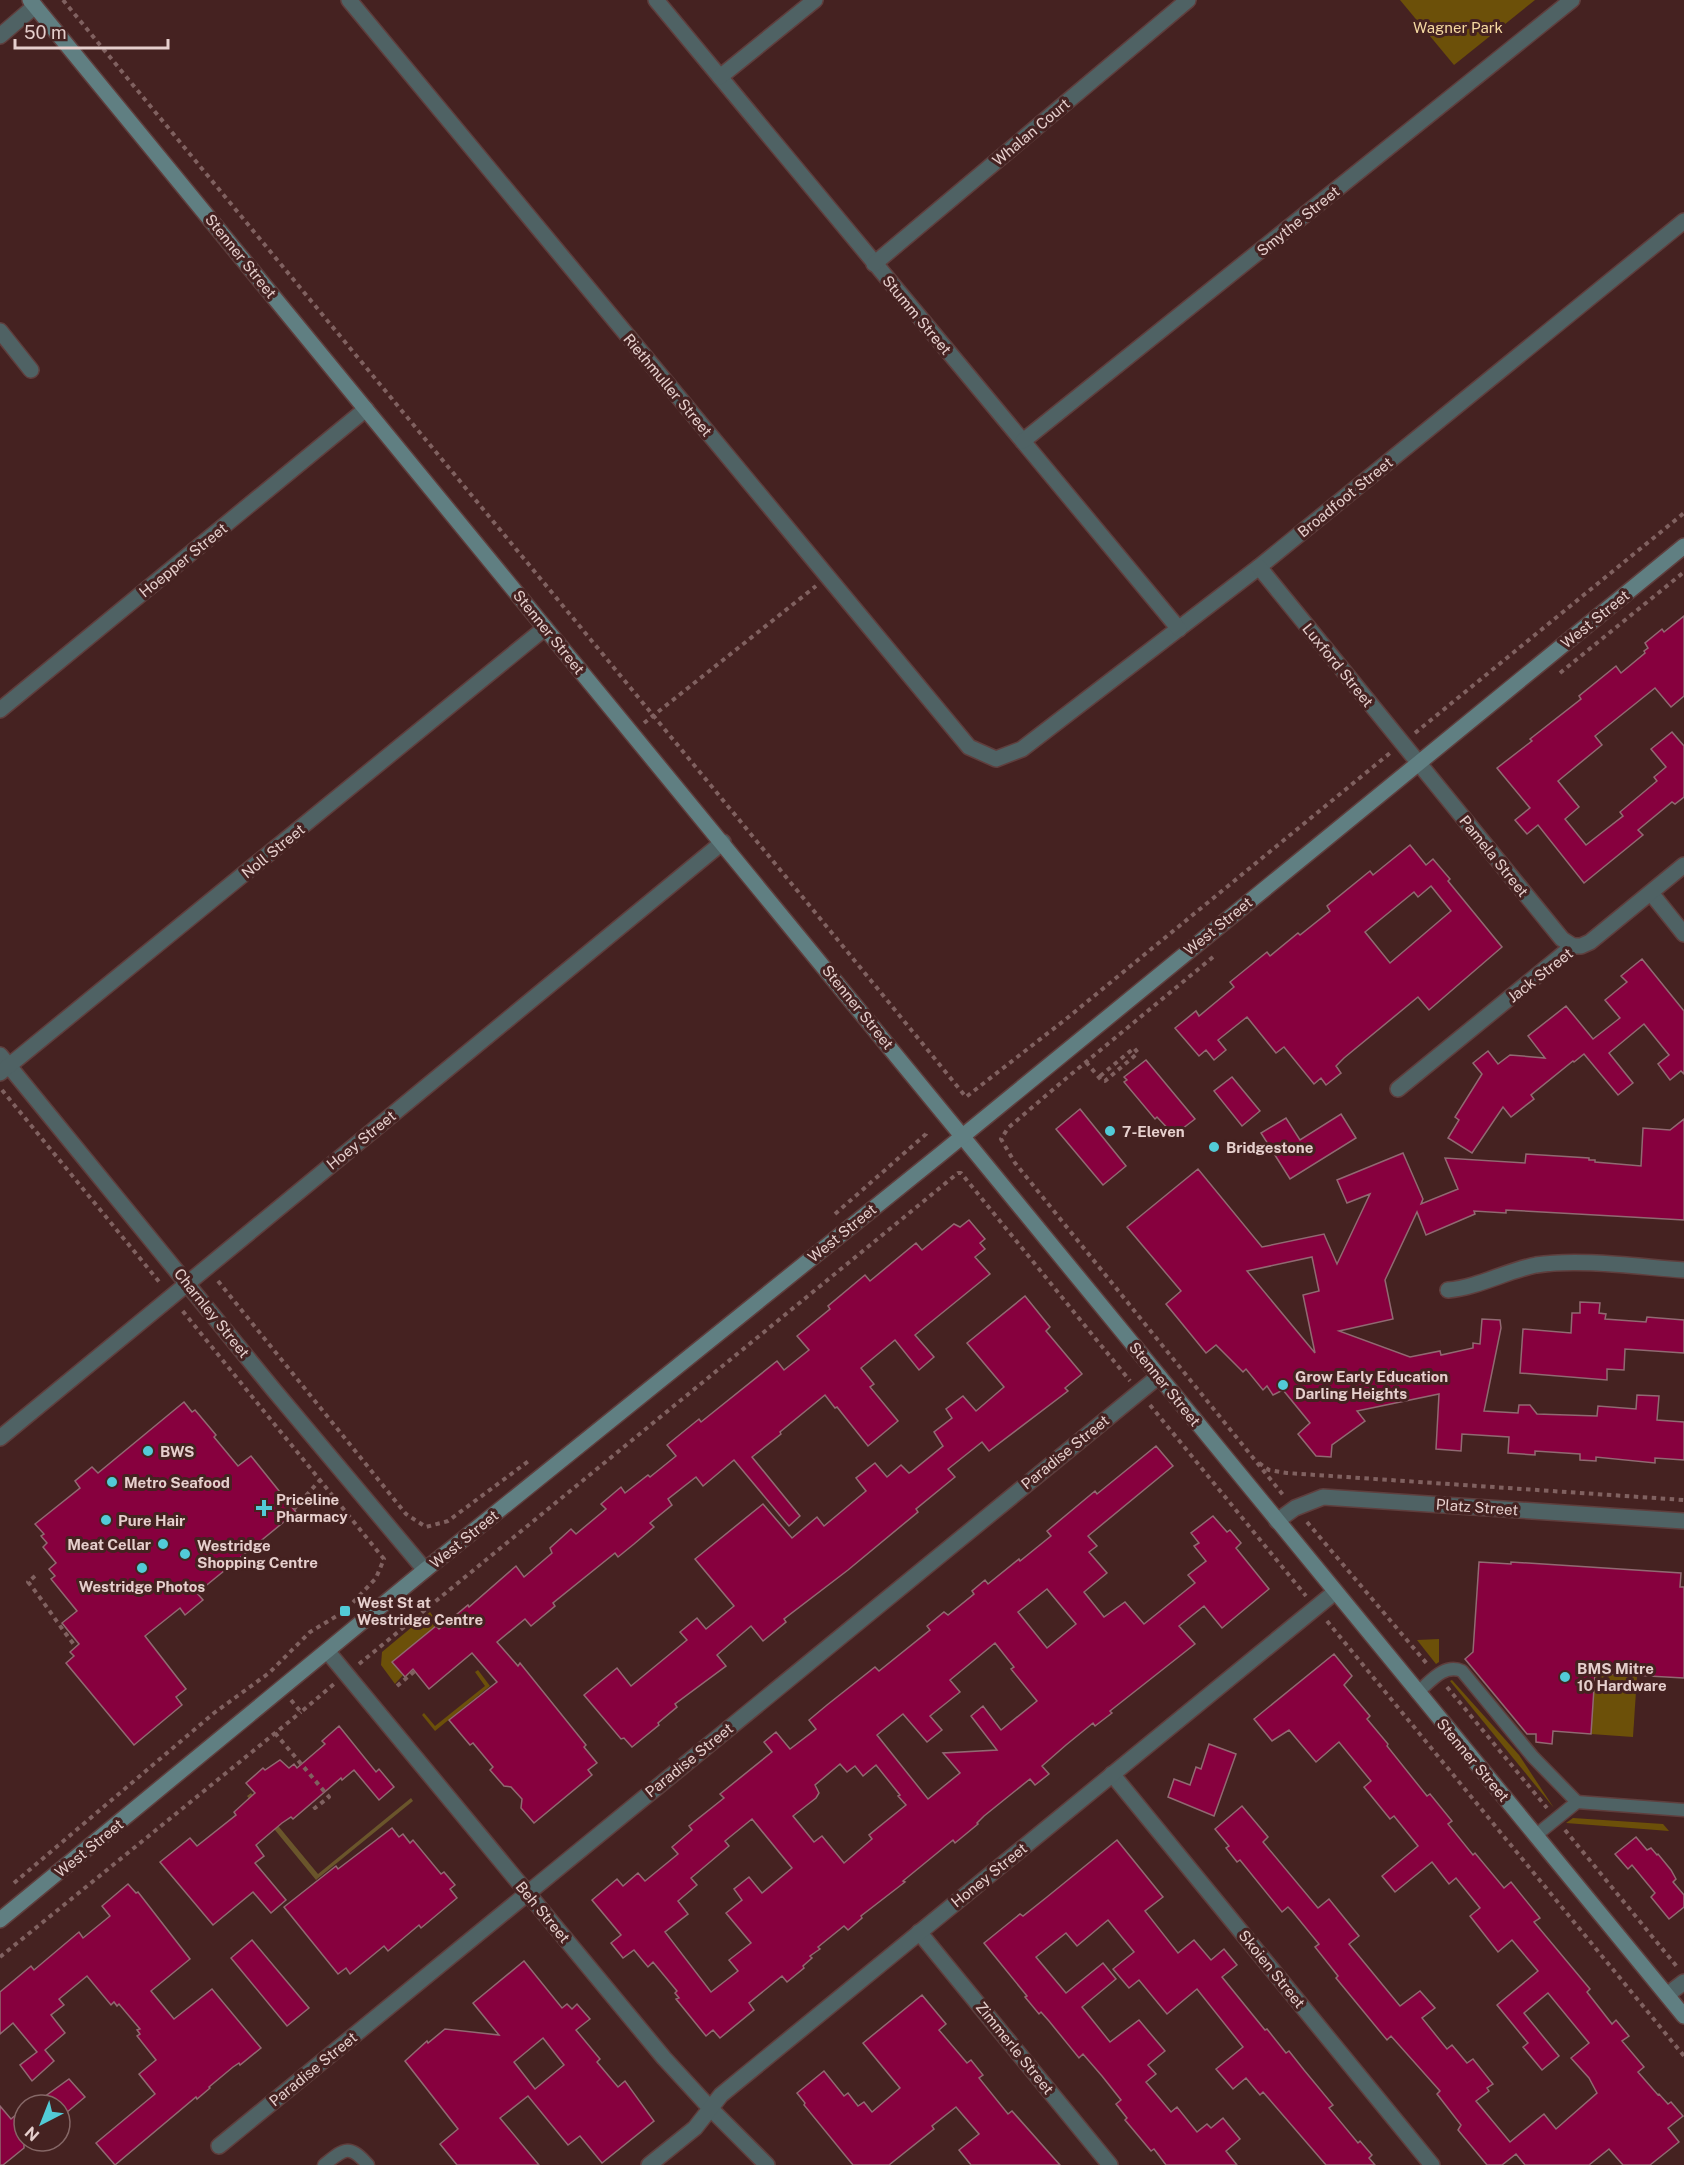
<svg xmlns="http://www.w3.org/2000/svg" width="1684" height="2165" font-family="'Public Sans',sans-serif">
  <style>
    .green { fill: #6c5009 }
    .forest { fill: #6a552b }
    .building { fill: #87003e; stroke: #916972; stroke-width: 1.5; fill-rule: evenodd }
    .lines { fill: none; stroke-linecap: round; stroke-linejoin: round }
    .service-casing { stroke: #5f3e3d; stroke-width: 15 }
    .minor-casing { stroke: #5f3e3d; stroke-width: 18 }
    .tertiary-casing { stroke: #5f3e3d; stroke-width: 18 }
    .secondary-casing { stroke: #5f3e3d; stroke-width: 18 }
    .path { stroke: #806160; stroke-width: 4; stroke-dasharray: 4.5 4.5; stroke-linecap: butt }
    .service { stroke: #4f6264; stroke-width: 12 }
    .minor { stroke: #4f6264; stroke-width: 15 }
    .tertiary { stroke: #4f6264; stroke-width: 15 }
    .secondary { stroke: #607f82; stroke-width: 15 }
    .poi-dot { fill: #52cbd7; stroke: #452221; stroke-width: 2 }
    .labels { text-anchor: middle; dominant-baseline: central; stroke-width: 6; stroke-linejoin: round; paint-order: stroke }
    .park-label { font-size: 15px; fill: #f5d9a2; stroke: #452221 }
    .street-label { font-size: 15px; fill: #e6cfcd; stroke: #452221 }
    .poi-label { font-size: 15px; font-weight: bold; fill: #e6cfcd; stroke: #452221; text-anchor: start }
  </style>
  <rect width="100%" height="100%" fill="#452221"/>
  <g class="green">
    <path d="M1400,0h135l-81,65z"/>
    <path d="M430,1612l9,12 -46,38 10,13 -8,9 -14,-19 1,-13z"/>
    <path d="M1439,1639v23l-3,2 -19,-24z"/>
    <path d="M478,1670l12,16 -55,45 -13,-16 2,-2 11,13 50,-40 -10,-14z"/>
    <path d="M1595,1673l42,3 -4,61 -42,-3z"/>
    <path d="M1452,1680l67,75 35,53 -104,-127z"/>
    <path d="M1573,1818l90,6 6,7 -103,-8z"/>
  </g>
  <path class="forest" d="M251,1793l67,81 93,-76 2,3 -97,79 -69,-84z"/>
  <g class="building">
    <path d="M1684,616v80l-13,11 -16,-19 -60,48 7,9 -44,36 21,26 -14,12 21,26 37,-29 -3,-4 37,-31 -3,-4 12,-10 -15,-18 21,-17 12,14v51l-9,7 -3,-2 -34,28 5,5 -59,48 -46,-58 -11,9 -12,-14 15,-12 -33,-40 35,-27 -2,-2 51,-40 -2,-3 37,-30 5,7 24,-20 -1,-2 4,-3 -3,-5 17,-14 2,3z"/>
    <path d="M1410,845l16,20 7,-6 17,20 -2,2 54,66 -73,63 -11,-13 -74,61 -8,8 5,7 -15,12 -5,-7 -7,6 -30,-37 -8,6 -29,-36 -29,23 8,10 -12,10 -8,-10 -7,6 -24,-28 21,-17 3,5 35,-29 -4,-5 37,-30 3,4 28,-23 2,2 30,-24 -3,-5 43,-35 3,4zM1431,886l20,25 -61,52 -25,-31 49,-40 4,5z"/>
    <path d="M1642,959l42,52v63l-3,-3 -11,9 -12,-16 11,-9 -25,-31 -35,29 24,30 -15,12 -34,-41 -10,8 -1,-1 -42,34 3,4 -23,18 -8,-10 -31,46 -24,-15 11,-18 -4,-3 27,-43 -9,-11 15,-12 10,13 12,-9 35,3 -17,-22 38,-30 27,33 27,-21 -15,-18 22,-18 -6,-6z"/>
    <path d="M1146,1060l49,59 -21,16 -17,-18 -2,2 -31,-37 3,-2 -3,-3z"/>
    <path d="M1232,1077l28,34 -18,15 -28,-35z"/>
    <path d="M1080,1109l46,57 -23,19 -47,-56z"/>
    <path d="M1341,1114l15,24 -66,41 -29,-46 25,-15 14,22z"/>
    <path d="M1684,1119v101l-178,-10v3l-32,-2 1,3 -49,21 -9,-23 -32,68 8,39 -54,12 71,26 30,-6 1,4 32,-7v-5l7,1 2,-25 18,1 1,8 -17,83 34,2 1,-8h11l7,9 60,2 1,-10 38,3 1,-14 22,1 -2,24 27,2v38l-29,-2v5l-59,-6v4l-16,-1v-6l-45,-3v4l-27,-2 1,-16 -47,-3 -1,17 -25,-2 3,-55 -82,17 8,10 -33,24 -1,12 -15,-1 -18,-22 12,-11 -27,-33 -10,5 -6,-9 -4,4 -17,-21 -3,3 -27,-27 -10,8 -40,-49 15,-13 -54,-64 71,-58 64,78 62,-13 13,30 33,-70 -23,9 -10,-23 66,-27 20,46 -2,5 37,-15 -13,-31 80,5 1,-9 63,4v2h6v2l46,4 2,-38 27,2zM1312,1257l7,34 -16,4 12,58 -68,-82z"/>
    <path d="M969,1220l16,19 -5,4 5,6 -10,8 15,17 -75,61 19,22 -15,13 -24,-30 -34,28 13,16 -4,3 28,34 -30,25 -31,-39 -2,1 -10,-13 -45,37 1,2 -29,23 48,59 -11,10 -55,-66 -31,26 -7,-9 -28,22 4,6 -22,18 4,4 -20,17 -16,13 -3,-4 -62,50 2,3 -24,20 -6,-7 -28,23 21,24 2,-3 66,82 -2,2 13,16 -9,7 4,5 -58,48 -13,-15 1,-9 -11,-12 -7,-1 -14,-16 3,-3 -20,-24 -3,2 -21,-25 48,-38 -25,-29 -43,36 -16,-20 -8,8 -13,-15 44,-36 3,3 29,-24 1,2 47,-41 8,11 28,-24 -2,-5 21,-19 5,5 30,-25 -5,-5 20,-17 4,6 23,-18 2,2 26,-21 -9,-11 32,-26 2,3 76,-61 7,9 25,-20 -12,-14 33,-27 -2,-3 37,-31 5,6 46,-38 6,7 32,-26 6,3z"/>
    <path d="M1025,1296l25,31 -4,4 36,43 -17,14 3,3 -79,60 -7,-9 -34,27 7,8 -39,32 2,3 -70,58 -64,49 2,3 -23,19 -12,-15 -34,29 9,11 -51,38 2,3 -19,16 1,2 -27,22 -8,-9 -3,1 -37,-44 33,-27 14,18 56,-46 -7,-8 17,-14 9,11 28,-23 -39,-47 68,-55 29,34 25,-21 7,9 42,-35 -10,-13 19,-15 12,14 14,-12 8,8 2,-1 32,-26 -9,-14 18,-14 -6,-9 17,-13 13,15 28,-24 -37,-44z"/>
    <path d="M1580,1302l20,1 -1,10 7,1 -1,5 41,3 1,-5 37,3v33l-59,-4 -1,21 -17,-1v11l-87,-7 3,-44 48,4 1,-20h8z"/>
    <path d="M184,1402l8,10 3,-2 21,25 -2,2 24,29 13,-10 45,56 -99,81 6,7 -18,15 -5,-7 -35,28 41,53 -10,8 6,8 -48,40 -68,-82 8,-7 -4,-4 9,-8 -17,-21 15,-12 -26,-32 4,-3 -6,-7 7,-6 -13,-16 4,-4 -6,-7 3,-2 -9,-10 45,-36 -5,-7 17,-14 6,6z"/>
    <path d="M1156,1446l17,20 -85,70 9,10 -8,6 18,21 -23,19 20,25 21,-15 19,22 51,-41 -7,-8 18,-14 -12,-15 5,-3 -8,-10 22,-17 14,16 3,-2 11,13 -5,5 33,41 -47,39 -18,-22 -25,20 16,18 -85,67 2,2 -17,13 -2,-3 -27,22 -24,21 7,8 -14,11 -5,-6 -46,37 -7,7 1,1 -23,19 -2,-3 -50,41 2,1 -44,34 1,2 -14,12 -4,-4 -26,21 2,2 -10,7 2,2 -9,8 1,2 -17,14 -5,-6 -33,27 5,7 -34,28 -7,-8 -7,6 -30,-37 3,-1 -4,-5 2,-2 -24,-29 -5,5 -14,-17 -11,8 -12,-15 10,-8 -29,-35 25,-21 6,7 15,-13 7,8 33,-27 -6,-7 20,-17 -3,-4 35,-28 -4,-4 52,-42 -8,-10 12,-10 14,17 26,-20 -7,-9 18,-15 48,-38 4,4 51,-41 -3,-4 17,-14 4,3 26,-21 -2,-3 13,-11 3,4 31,-25 1,2 31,-25 -4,-5 48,-40 2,3zM1047,1589l29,35 -29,24 -29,-36zM995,1643l19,24 -3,2 26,32 -36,29 -18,-24 -12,10 26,34 -54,3 17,20 -32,26 -51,-64 26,-21 24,28 15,-12 -12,-14 30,-24 -10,-12zM840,1764l7,8 8,-6 8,10 13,-11 24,30 -2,1 8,9 -37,30 3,4 -28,24 -22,-27 -8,6 -21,-26 23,-18 3,-5 -4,-8zM752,1819l40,49 -30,25 -13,-16 -15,12 8,11 -16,13 25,30 -22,17 9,11 -27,21 -46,-60 23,-18 -10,-13 19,-16 -6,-7 38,-32 -4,-5z"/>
    <path d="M1479,1562l32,2v-2l170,11 -1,14h4v91l-89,-5 -4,61 -38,-3 -1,13 -16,-2v-8h-9l-62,-75 8,-7z"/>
    <path d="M1334,1654l18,22 -8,9 26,31 -3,3 21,25 -1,2 40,50 3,-2 22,27 -4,3 25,31 2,-2 29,35 7,-6 29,36 -6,4 56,67 -3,3 25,32 4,-4 13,16 -7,5 22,26 -6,5 20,23 1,-1 9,10 3,-2 12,14 -15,12 11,14 -29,23h-27l-14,-16 -20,16h-64l-9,-11 -14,11h-15l-29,-35 3,-5 -24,-31 3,-3 -49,-55 -4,4 -51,-62 2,-2 -23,-29 4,-3 -27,-33 -4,-4 -6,5 -42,-52 -3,2 -11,-14 3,-2 -14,-17 27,-23 26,31 -5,5 55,66 11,-9 30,37 -10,8 51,62 20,-15 15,17 -13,10 25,31 5,-4 15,18 6,-4 20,25 -6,4 2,3 -13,10 34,41 34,-28 12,15 41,-36 -8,-15 -18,-20 18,-15 -41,-50 -24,20 35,43 -17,14 -19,-23 5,-4 -31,-38 41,-34 -26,-31 -14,12 -28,-36 10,-8 -24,-30 -7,6 -17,-22 -37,30 -13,-16 36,-30 -24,-30 -4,3 -26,-32 7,-6 -32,-39 -23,20 -27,-32 -17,11 -18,-22z"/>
    <path d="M339,1726l37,46 3,-3 15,18 -15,13 -25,-30 -12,10 -1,-2 -48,41 -2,-2 -9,6 -26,22 8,11 -9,7 31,37 -15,13 -18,-21 -40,33 -53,-63 30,-24 7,8 39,-31 -2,-3 21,-19 -9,-10 17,-15 2,2 15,-10 9,8 5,-4 3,4 28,-24 -3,-3z"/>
    <path d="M1209,1744l27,10 -22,62 -46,-19 6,-18 16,6 6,-18 5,2z"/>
    <path d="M392,1828l7,9 4,-3 7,9 3,-3 28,34 3,-2 11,13 -5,4 7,9 -36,30 -2,-3 -31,26 -4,-5 -34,28 -4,-6 -8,6 -54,-67 52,-41 2,3z"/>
    <path d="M1636,1837l11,13 4,-2 6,7 1,-1 13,16 5,9 -3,3 11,13v12l-15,12 -18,-22 4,-4 -23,-28 -4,4 -13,-15z"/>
    <path d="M1117,1840l46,57 -18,14 33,42 16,-13 17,20 13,-11 13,16 -15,12 43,53 2,-1 19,24 3,-2 15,19 29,35 -4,3 29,35 2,-2 12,14 -3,3 6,7h-49l-63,-73 -3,3 -14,-17 -13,11 -17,-20 27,-22 -46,-58 -30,25 -28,-34 -10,8 -16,-19 21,-17 -26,-32 -31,26 -11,-13 -30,24 30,36 37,-30 13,16 -34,28 28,35 29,-22 26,31 -17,14 8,9 -10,8 25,30 6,-5 20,25 10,-8 4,4 12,-10 17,21 -14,12 11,14h-71l-12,-16 -3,2 -26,-31 2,-2 -11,-14 5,-4 -19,-24 -19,-22 -4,4 -30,-37 -8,-9 -2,2 -14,-17 2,-1 -43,-53 36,-29 3,2 24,-19z"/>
    <path d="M128,1884l8,9 2,-1 52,67 -39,32 23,28 38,-30 49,59 -21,17 -1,-2 -6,4 -24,20 1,1 -13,11 -1,-2 -81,68 -19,-22 59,-49 -16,-20 17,-14 -19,-24 3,-2 -3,-4 3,-1 -21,-25 -2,2 -3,-4 -3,3 -24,-29 -28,23 5,6 -13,10 14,18 -20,17 9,11 -22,20 -12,-16 17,-13 -24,-29 -13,11v-42l31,-26 3,4 45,-38 4,6 27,-22 -8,-10z"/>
    <path d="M252,1940l57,68 -22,18 -56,-68z"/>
    <path d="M524,1961l38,47 5,-4 5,5 5,-5 13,15 -14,11 24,29 -3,3 21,25 7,-6 29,40 -52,42 -22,-27 -12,9 -40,-49 -28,22 39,47h-82l-17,-21 18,-15 -53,-68 22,-20 1,2 17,-14 54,6 -26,-32zM543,2038l21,27 -29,24 -21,-27z"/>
    <path d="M922,1995l24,29 -7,6 28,33 4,-3 12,15 -4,3 29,36 4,-3 48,54h-89l-12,-15 20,-16 -23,-27 -24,19 2,3 -45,36h-36l-49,-60 1,-2 -8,-10 27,-22 20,25 4,-3 10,13 6,-4 8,10 28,-24 -37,-45z"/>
    <path d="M69,2079l16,18 -25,21v-13h-27z"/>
    <path d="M0,2106l11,13 13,-11v40l-21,17h-3z"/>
  </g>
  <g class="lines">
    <g class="service-casing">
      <g id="service">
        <path d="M1417,1693c13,-11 27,-30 45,-22l71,86 44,45"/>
        <path d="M1535,1836l42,-34 107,8"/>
        <path d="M324,2165c20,-16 25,-22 44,0"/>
      </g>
    </g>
    <g class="minor-casing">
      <g id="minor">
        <path d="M349,0l620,747 27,12 26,-10 237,-182 425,-346"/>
        <path d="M656,0l523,629"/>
        <path d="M0,36l35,-30"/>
        <path d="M720,77l95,-77"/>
        <path d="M874,264l314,-264"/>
        <path d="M0,331l31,39"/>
        <path d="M1023,441l549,-441"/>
        <path d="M1259,567l303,372 11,7"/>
        <path d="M0,710l366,-301"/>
        <path d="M1651,893l33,41"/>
        <path d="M0,1055l273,334 152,181"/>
        <path d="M0,1073l545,-445"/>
        <path d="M1398,1089l175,-143h8l9,-4 94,-77"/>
        <path d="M1448,1290c31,-3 58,-19 88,-25 43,-7 104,2 148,5"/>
        <path d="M0,1438l723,-596"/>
        <path d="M328,1652l336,406 46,50 57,57"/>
        <path d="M1112,1774l320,391"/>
        <path d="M919,1932l191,233"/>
        <path d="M1667,1995l17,-13"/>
        <path d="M219,2146l940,-770"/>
        <path d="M649,2165l46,-37 26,-33 614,-503"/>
      </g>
    </g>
    <g class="tertiary-casing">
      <path id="tertiary" d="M1277,1521l18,-13 28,-11 361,24"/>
    </g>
    <g class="secondary-casing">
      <g id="secondary">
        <path d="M30,0l1654,2016"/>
        <path d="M0,1920l425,-350 517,-417 742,-607"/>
      </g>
    </g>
    <g class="path">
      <path d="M63,0c301,366 604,730 903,1097l100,-78 324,-266"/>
      <path d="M1560,673l124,-101"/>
      <path d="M644,723l172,-137"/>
      <path d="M1415,733l269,-220"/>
      <path d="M1213,957l-150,124 -55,47 -7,11 14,24 269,333"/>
      <path d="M1086,1062l16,19h3l33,-28 -4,-5 -35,29"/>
      <path d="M2,1090l159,194"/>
      <path d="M835,1214l91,-80 1,-3"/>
      <path d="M218,1281l188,233 20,13 22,-6 82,-61"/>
      <path d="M1150,1405l156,191"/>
      <path d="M1259,1463l10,7 18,3 397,27"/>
      <path d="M294,1509l27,-30"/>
      <path d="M1307,1522l121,143"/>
      <path d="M35,1576l-7,6c17,21 31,44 48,65"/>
      <path d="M1327,1621l357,435"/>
      <path d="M359,1664l599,-491h3l169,208"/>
      <path d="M397,1686l19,-16"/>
      <path d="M1447,1687l100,121"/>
      <path d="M291,1700l10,12 33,-28"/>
      <path d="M275,1733l54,64 -14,11 -2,-3"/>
      <path d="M1565,1830l113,138"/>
      <path d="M14,1883l200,-170 55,-40 41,-41 35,-21 31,-33 8,-19 -203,-250"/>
      <path d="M0,1957l301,-245"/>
    </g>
    <use href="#service" class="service"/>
    <use href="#minor" class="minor"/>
    <use href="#tertiary" class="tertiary"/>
    <use href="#secondary" class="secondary"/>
  </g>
  <g class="poi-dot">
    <circle cx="1110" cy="1131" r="6"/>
    <circle cx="1214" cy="1147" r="6"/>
    <circle cx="1283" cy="1385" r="6"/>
    <circle cx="148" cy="1451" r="6"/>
    <circle cx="112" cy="1482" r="6"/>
    <path d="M261 1499h6v6h6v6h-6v6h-6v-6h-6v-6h6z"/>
    <circle cx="106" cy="1520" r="6"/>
    <circle cx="163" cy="1544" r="6"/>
    <circle cx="185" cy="1554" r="6"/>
    <circle cx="142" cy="1568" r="6"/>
    <rect x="339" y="1605" width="12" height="12" rx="3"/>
    <circle cx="1565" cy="1677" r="6"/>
  </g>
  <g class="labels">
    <g class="park-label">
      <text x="1458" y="27">Wagner Park</text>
    </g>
    <g class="street-label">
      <text transform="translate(1031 132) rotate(-40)">Whalan Court</text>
      <text transform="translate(1298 221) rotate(-39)">Smythe Street</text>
      <text transform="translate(241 256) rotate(51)">Stenner Street</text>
      <text transform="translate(917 315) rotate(50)">Stumm Street</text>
      <text transform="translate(668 385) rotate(50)">Riethmuller Street</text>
      <text transform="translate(1345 497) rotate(-39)">Broadfoot Street</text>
      <text transform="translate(183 560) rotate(-39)">Hoepper Street</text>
      <text transform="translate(1595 619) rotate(-39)">West Street</text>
      <text transform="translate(549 632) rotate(51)">Stenner Street</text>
      <text transform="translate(1338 665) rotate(51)">Luxford Street</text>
      <text transform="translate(273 851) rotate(-39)">Noll Street</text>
      <text transform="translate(1494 856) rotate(51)">Pamela Street</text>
      <text transform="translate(1218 926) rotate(-39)">West Street</text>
      <text transform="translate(1540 975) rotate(-38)">Jack Street</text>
      <text transform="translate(858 1007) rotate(51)">Stenner Street</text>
      <text transform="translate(361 1140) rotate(-39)">Hoey Street</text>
      <text transform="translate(842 1233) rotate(-39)">West Street</text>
      <text transform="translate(212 1313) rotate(51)">Charnley Street</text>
      <text transform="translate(1165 1384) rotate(51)">Stenner Street</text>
      <text transform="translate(1065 1452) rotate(-39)">Paradise Street</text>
      <text transform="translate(1477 1507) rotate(4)">Platz Street</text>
      <text transform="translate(464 1539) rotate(-39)">West Street</text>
      <text transform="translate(689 1760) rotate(-39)">Paradise Street</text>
      <text transform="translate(1473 1760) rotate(50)">Stenner Street</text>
      <text transform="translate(89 1848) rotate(-39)">West Street</text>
      <text transform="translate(989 1875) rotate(-39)">Honey Street</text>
      <text transform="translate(543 1912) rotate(50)">Beh Street</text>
      <text transform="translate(1272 1969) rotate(51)">Skoien Street</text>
      <text transform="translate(1015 2048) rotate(51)">Zimmerle Street</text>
      <text transform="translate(313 2069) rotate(-39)">Paradise Street</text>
    </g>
    <g class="poi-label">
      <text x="1122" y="1131">7-Eleven</text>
      <text x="1226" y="1147">Bridgestone</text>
      <text x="1295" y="1376">Grow Early Education<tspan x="1295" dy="17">Darling Heights</tspan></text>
      <text x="160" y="1451">BWS</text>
      <text x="124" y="1482">Metro Seafood</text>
      <text x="276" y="1499">Priceline<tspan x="276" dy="17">Pharmacy</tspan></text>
      <text x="118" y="1520">Pure Hair</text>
      <text x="151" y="1544" text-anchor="end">Meat Cellar</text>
      <text x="197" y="1545">Westridge<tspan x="197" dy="17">Shopping Centre</tspan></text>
      <text x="142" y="1586" text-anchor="middle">Westridge Photos</text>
      <text x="357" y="1602">West St at<tspan x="357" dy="17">Westridge Centre</tspan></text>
      <text x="1577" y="1668">BMS Mitre<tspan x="1577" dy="17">10 Hardware</tspan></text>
    </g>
  </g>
  <g transform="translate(42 2123) rotate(222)"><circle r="28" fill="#452221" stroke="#856766" stroke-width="1.5"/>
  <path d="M0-4.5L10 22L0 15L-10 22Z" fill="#52cbd7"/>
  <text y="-9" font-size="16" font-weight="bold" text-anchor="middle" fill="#e6cfcd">N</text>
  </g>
  <path d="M15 39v9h153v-9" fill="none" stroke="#e6cfcd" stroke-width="3"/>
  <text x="24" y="39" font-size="18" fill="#e6cfcd" stroke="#452221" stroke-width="4.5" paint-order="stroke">50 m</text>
</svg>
